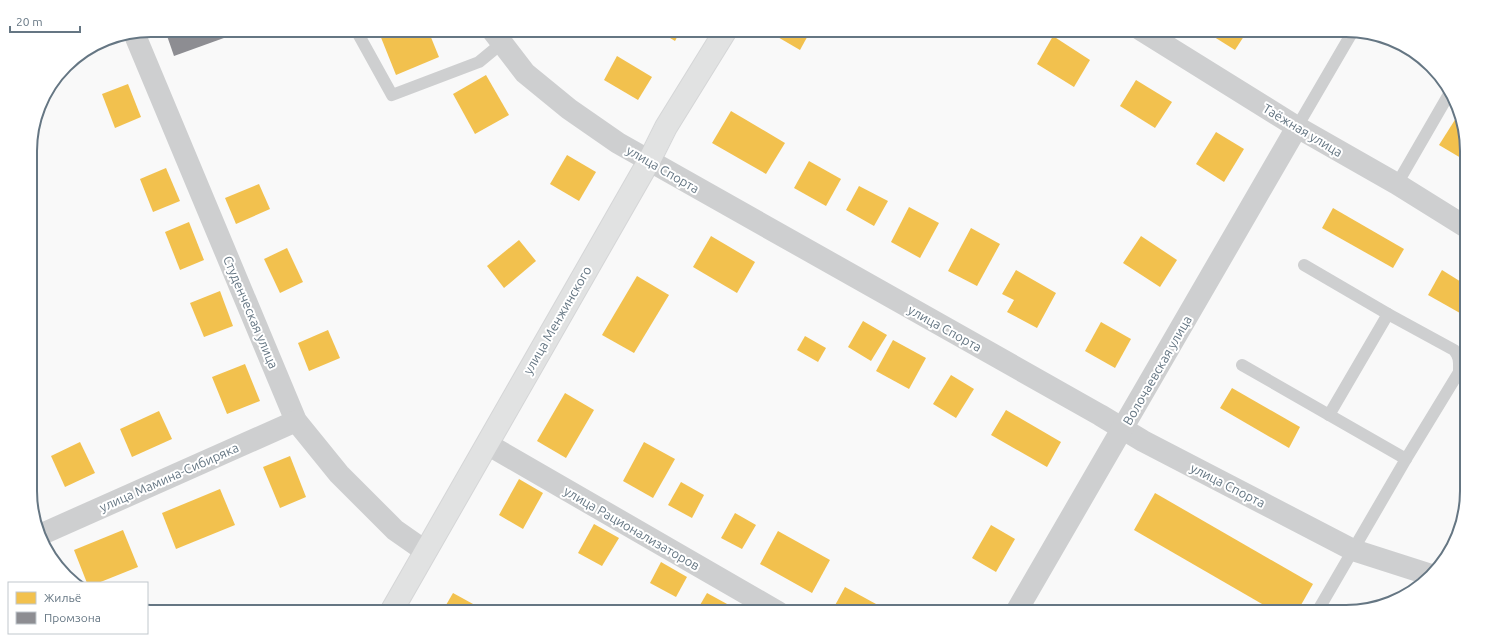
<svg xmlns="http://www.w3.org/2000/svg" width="1497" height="642" font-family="Ubuntu,sans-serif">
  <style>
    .homes { fill: #f2c14e }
    .industry { fill: #8d8d92 }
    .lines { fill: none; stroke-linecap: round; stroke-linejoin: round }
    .secondary-casing { stroke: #d5d6d7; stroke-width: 24 }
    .lane { stroke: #cecfd0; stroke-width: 12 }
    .street { stroke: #cecfd0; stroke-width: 22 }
    .secondary { stroke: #e1e2e2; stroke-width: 22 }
    .labels { text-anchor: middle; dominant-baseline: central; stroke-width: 4; stroke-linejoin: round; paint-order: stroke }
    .street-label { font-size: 13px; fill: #657683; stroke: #fff }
    .rim { fill: none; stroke: #657683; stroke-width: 2 }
  </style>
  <rect width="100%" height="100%" fill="#f9f9f9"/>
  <g class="homes">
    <path d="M378,30h50l11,27 -43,18z"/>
    <path d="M657,30h24l-6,11z"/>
    <path d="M780,30h31l-11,20 -24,-14z"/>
    <path d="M1203,30h45l-13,20z"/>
    <path d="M1053,36l37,24 -16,27 -37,-23z"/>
    <path d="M617,56l35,21 -14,23 -34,-20z"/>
    <path d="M486,75l23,40 -34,19 -22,-40z"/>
    <path d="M1136,80l36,22 -17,26 -35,-22z"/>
    <path d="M128,84l13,33 -26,11 -13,-34z"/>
    <path d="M731,111l54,32 -19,31 -54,-31z"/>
    <path d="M1458,115l8,20v26l-27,-16z"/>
    <path d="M1216,132l28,17 -20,33 -28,-18z"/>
    <path d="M567,155l29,17 -17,29 -29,-17z"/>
    <path d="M809,161l32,18 -15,27 -32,-18z"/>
    <path d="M166,168l14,33 -27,11 -13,-33z"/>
    <path d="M259,184l11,25 -34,15 -11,-26z"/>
    <path d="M859,186l29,15 -14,25 -28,-16z"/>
    <path d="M909,207l30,16 -19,35 -29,-16z"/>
    <path d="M1333,208l71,41 -11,19 -71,-40z"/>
    <path d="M189,222l15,38 -24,10 -15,-38z"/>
    <path d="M971,228l29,16 -23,42 -29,-15z"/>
    <path d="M711,236l44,26 -18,31 -44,-26z"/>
    <path d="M1141,236l36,24 -17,27 -37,-24z"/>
    <path d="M519,240l17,21 -32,27 -17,-22z"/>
    <path d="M287,248l16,34 -23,11 -16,-34z"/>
    <path d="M1016,270l40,23 -19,35 -30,-16 7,-12 -12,-6z"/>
    <path d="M1442,270l24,15 1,32 -39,-22z"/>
    <path d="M637,276l32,19 -35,58 -32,-18z"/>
    <path d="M220,291l13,35 -29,11 -14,-34z"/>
    <path d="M863,321l24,14 -16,26 -23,-14z"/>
    <path d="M1101,322l30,17 -16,29 -30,-17z"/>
    <path d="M328,330l12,28 -31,13 -11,-28z"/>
    <path d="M805,336l21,12 -8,14 -21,-12z"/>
    <path d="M893,340l33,18 -17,31 -33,-18z"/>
    <path d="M245,364l15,37 -33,13 -15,-37z"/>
    <path d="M951,375l23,14 -18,29 -23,-14z"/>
    <path d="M1232,388l68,39 -11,21 -69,-40z"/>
    <path d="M565,393l29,17 -28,48 -29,-17z"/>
    <path d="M1006,410l55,32 -14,25 -56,-32z"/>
    <path d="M159,411l13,28 -40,18 -12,-28z"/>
    <path d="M80,442l15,31 -30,14 -14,-31z"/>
    <path d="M644,442l31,17 -22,39 -30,-17z"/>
    <path d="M290,456l16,41 -26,11 -17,-41z"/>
    <path d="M519,479l24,14 -20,36 -24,-14z"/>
    <path d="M681,482l23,13 -12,23 -24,-13z"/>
    <path d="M220,489l15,36 -59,24 -14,-36z"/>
    <path d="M1155,493l158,91 -16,28h-21l-142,-82z"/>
    <path d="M735,513l21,12 -14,24 -21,-11z"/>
    <path d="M594,524l25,14 -17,28 -24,-13z"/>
    <path d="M991,525l24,14 -19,33 -24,-14z"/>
    <path d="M123,530l15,37 -40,16h-11l-13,-33z"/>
    <path d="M778,531l52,29 -18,33 -52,-29z"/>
    <path d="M661,562l26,15 -11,20 -26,-14z"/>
    <path d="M845,587l31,17 -5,8h-33l-5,-3z"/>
    <path d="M453,593l31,17 -1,2h-41z"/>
    <path d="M707,593l31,17 -1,2h-41z"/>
  </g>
  <path class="industry" d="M165,30h81l-72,26z"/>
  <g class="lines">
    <g class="secondary-casing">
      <path id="secondary" d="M391,612l258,-451 17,-34 60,-97"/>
    </g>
    <g class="lane">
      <path d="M356,30l36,65 87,-33 23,-19"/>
      <path d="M1297,127l56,-96"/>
      <path d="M1397,184l52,-90"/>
      <path d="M1304,265l84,49 66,36c6,7 5,13 5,22l-53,87 -89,153"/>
      <path d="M1242,365l164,94"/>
      <path d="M1329,415l59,-101"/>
    </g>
    <g class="street">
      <path d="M492,30l33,43 44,36 49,34 482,272 43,26 210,109 78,25"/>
      <path d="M1141,30l156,97 100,57 69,43"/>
      <path d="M134,33l162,388 43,53 56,56 30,21"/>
      <path d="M487,444l291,168"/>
      <path d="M42,534l254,-113"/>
      <path d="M1016,612l281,-485"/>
    </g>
    <use href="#secondary" class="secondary"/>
  </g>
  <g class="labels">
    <g class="street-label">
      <text transform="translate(1303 130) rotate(31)">Таёжная улица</text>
      <text transform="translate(663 169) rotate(30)">улица Спорта</text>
      <text transform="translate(251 312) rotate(67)">Студенческая улица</text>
      <text transform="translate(557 320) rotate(-60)">улица Менжинского</text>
      <text transform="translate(945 328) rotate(29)">улица Спорта</text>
      <text transform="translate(1157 370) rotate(-60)">Волочаевская улица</text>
      <text transform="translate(169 477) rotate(-24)">улица Мамина-Сибиряка</text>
      <text transform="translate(1228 485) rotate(27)">улица Спорта</text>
      <text transform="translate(632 528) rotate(30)">улица Рационализаторов</text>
    </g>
  </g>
  <path d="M0 0H1497V642H0ZM151 37H1346A114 114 0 0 1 1460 151V491A114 114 0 0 1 1346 605H151A114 114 0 0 1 37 491V151A114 114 0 0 1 151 37Z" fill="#fff" fill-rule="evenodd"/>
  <path class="rim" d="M151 37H1346A114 114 0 0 1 1460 151V491A114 114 0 0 1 1346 605H151A114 114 0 0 1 37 491V151A114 114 0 0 1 151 37Z"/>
  <rect x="8" y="582" width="140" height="52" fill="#ffffff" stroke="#c1c8cd"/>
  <rect x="16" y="592" width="20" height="12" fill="#f2c14e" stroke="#c1c8cd"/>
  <text x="44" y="602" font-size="12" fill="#657683">Жильё</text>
  <rect x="16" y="612" width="20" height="12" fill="#8d8d92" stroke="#c1c8cd"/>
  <text x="44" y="622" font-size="12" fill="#657683">Промзона</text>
  <path d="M10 26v6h70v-6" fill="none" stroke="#657683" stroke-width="2"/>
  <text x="16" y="26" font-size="12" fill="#657683" stroke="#ffffff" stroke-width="3" paint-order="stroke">20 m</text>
</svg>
